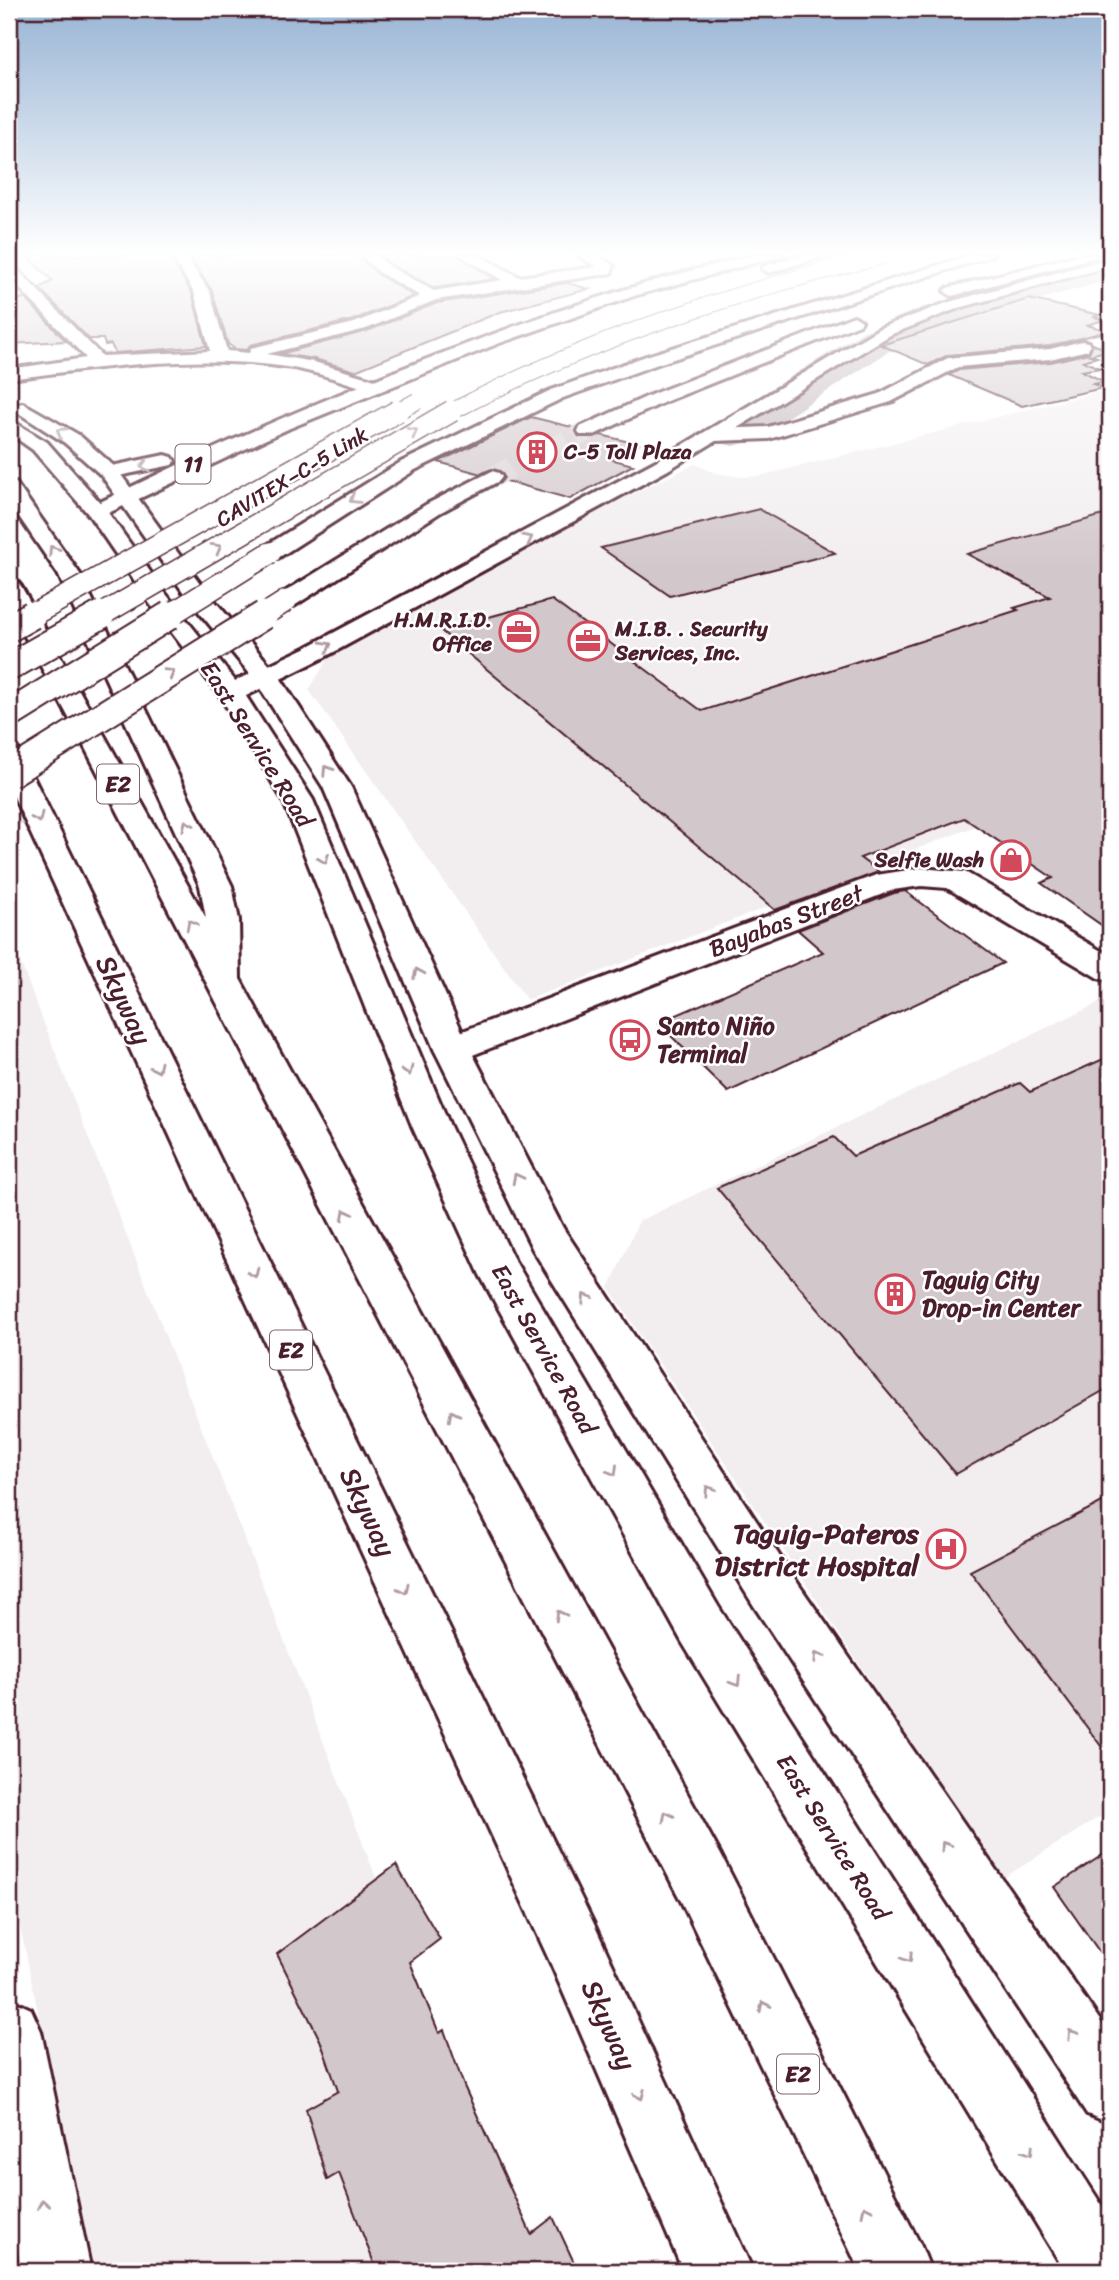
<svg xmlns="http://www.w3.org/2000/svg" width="1119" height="2280" font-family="Sriracha,sans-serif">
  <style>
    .built { fill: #f2eeef }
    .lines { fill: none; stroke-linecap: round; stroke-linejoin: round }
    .river { fill: #c1b3b6; fill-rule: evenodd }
    .building { fill: #d2c7cb; stroke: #4a1f2b; stroke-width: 2 }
    .motorway-tunnel { stroke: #dbd2d5; stroke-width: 21; stroke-dasharray: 21 10; stroke-linecap: butt }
    .minor-casing { stroke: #4a1f2b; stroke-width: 6 }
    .secondary-casing { stroke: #4a1f2b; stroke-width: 6 }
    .primary-casing { stroke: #4a1f2b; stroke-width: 6 }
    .motorway-casing { stroke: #4a1f2b; stroke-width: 6 }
    .minor { fill: #fff; fill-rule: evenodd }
    .secondary { fill: #fff; fill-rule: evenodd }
    .primary { fill: #fff; fill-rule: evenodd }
    .motorway { fill: #fff; fill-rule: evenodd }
    .motorway-bridge-far2-casing { stroke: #4a1f2b; stroke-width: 18; stroke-linecap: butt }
    .motorway-bridge-far1-casing { stroke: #4a1f2b; stroke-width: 24; stroke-linecap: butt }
    .motorway-bridge-casing { stroke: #4a1f2b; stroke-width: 31; stroke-linecap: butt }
    .motorway-bridge-far2 { stroke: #fff; stroke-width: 16 }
    .motorway-bridge-far1 { stroke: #fff; stroke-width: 21 }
    .motorway-bridge { stroke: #fff; stroke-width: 27 }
    .oneway { stroke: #ae9aa0 }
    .labels { text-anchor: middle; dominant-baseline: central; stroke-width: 5; stroke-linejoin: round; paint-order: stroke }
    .far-poi-label { font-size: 21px; font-weight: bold; fill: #4a1f2b; stroke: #fff; text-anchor: start }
    .far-street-label { font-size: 21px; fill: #4a1f2b; stroke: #fff }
    .shield { fill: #fff; stroke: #80626b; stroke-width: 2 }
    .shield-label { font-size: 23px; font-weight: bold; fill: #4a1f2b }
    .street-label { font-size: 24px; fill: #4a1f2b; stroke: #fff }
    .poi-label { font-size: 24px; font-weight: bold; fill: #4a1f2b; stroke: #fff; text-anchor: start }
    .near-street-label { font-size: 28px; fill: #4a1f2b; stroke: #fff }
    .near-poi-label { font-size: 28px; font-weight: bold; fill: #4a1f2b; stroke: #fff; text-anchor: end }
  </style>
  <rect width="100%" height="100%" fill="#fff"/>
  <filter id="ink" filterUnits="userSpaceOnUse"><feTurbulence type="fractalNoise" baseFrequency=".0143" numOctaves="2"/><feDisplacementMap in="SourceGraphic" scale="14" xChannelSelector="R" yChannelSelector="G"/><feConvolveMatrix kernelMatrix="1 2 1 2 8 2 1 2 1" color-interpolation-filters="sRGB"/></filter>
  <g filter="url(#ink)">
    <g class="built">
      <path d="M1110,389v385l-583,226 -218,-310 18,-30 25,-16 264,-142 79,-38 20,9 26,4 19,-1z"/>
      <path d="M9,933l520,1338h-437l-83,-398z"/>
      <path d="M1105,1000l5,3v807l-108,69 -393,-591 30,-67z"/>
    </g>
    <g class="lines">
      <path class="river" d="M1110,258v22l-162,44 -57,26 -142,92 -16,4 -16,-4 -7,-10 7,-10 146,-90 57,-24z"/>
    </g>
    <g class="building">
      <path d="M25,255h144l23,38 14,53 -91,7 -4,-9 -6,1 -2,-6h-14l-50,-51 14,-7z"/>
      <path d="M188,255h170l21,20 35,21 -61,24 -103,25 -3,5 -12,-1 -7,-5 -16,-53z"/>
      <path d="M380,255h77l37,24 -60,9 -43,-23z"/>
      <path d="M567,283l22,6 -89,23 -145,59 -40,-12 -35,-5 87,-23 70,-28z"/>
      <path d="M24,297l42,44 -57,3v-39z"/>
      <path d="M1029,299l71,16 -6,2 10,3 -17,5 21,6 -58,15 -102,9 -20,10 -47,-20z"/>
      <path d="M1092,344l17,6 -19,5 7,2 -14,4 17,7 -18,3 23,11 -12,2 10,4 -81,18 -73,-31 10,-5 92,-8 38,-9z"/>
      <path d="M531,417l45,11 4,10 21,-3 37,9 -28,15 23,6 -63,34 -67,-19 1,-5 -4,-5 -9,-1 -10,5 -43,-12z"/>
      <path d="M759,509l76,44 -165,43 -69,-48z"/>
      <path d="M1110,513v418l-69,-48 12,-5 -89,-60 -104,40 19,14 -104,38 -335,-280 112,-30 150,111 316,-101 -4,-2 36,-11 -83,-43z"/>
      <path d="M905,891l98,72 -275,129 -70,-69 165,-71 -25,-22 96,-37z"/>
      <path d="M1110,1056v331l-154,87 -239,-286 117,-51 19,19 167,-73 10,9z"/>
      <path d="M1110,1498v260l-140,-187z"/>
      <path d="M1110,1850v117l-56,-80z"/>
      <path d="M396,1865l44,74 -30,23 29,71 5,-3 20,56 67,148 22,-17 25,54h-201l-38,-98 -12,7 -21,-71 32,-18 -18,-51 -43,-86z"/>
    </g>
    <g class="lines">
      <path class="motorway-tunnel" d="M492,477l95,-46"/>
      <g class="minor-casing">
        <g id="minor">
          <path d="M171,255h14l25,37 17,59 22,2 2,-5 103,-25 66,-27 -40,-23 -20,-18h16l14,12 44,24 68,-11 -42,-25h18l41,22 78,-10 -19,-12h19l17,11 -3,7 -5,1 -170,26 -70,29 -99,25 47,8 68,20 3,4 -9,5c-28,-7 -54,-18 -83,-23 -96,-15 -189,-1 -284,11v-10l77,-11 -77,-81v-12l5,1 88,90 108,-5 -16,-59z"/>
          <path d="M1082,341l6,1 2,4 -2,4 -38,9 -92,8 -67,35 -122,37 -54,2 -10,-6 10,-6 53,-2 111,-33 69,-36 102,-9z"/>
          <path d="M921,868l44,4 145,84v25l-12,-3 -151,-90 -26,-2 -28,4 -428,168 -13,3 -13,-3 -5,-9 5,-9 437,-165z"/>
        </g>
      </g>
      <g class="secondary-casing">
        <g id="secondary">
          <path d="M23,403l56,32 37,33 86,118 77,90 72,111 119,262 93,179 227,344 320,463v88l-23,-9 -333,-508 -221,-356 -99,-201 -111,-262 -68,-107 -69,-84 -84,-120 -37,-33 -48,-31 -3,-4 3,-4z"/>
          <path d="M9,419l38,23 57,65 62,87 74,93 73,113 137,326 62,130 206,350 392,612v53h-45l-383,-629 -202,-367 -68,-149 -129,-326 -63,-104 -70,-92 -61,-89 -56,-65 -24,-17z"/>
        </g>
      </g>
      <g class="primary-casing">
        <g id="primary">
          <path d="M756,255h28l-147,40 -140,49 -207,84 -186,87h-14l-4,-4 4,-4c100,-50 202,-94 306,-136 118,-46 236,-89 360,-116z"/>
          <path d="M1110,258v8l-151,42 -67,26 -224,136 -345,188 -83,41 -9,2 -9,-2 -4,-6 4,-6 83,-39 349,-186 226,-134 69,-26z"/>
          <path d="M165,455l7,2 3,4 -3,4 -63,13 -7,-2 -3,-4 3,-4z"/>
        </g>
      </g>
      <g class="motorway-casing">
        <g id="motorway">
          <path d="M804,255h25l-60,18 -7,-4 2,-3z"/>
          <path d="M971,255h23l-336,109 -95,34 -148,72 -137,88h-16l-3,-5 3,-5 139,-86 150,-72 95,-34z"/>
          <path d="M1078,255h25l-151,41 -8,-5 3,-3z"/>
          <path d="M854,316l8,5 -2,3 -193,77 -73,34h-14l-2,-4 2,-4 75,-34z"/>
          <path d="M492,471l7,2 3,4 -3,4 -58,31 -147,94h-16l-4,-5 4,-5 149,-92z"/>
          <path d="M9,481l7,2 64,91 152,312 7,34 1,59 481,876 200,391 10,25h-71l-181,-374 -596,-1153 -74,-137v-28l8,2 4,5 185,332 -6,-32 -142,-312 -49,-72z"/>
          <path d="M9,748l10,2 4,6 570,1166 160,349h-70l-132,-307 -542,-1178z"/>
          <path d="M9,1999l22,10 10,22 50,240h-70l-12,-68z"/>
        </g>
      </g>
      <use href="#minor" class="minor"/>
      <use href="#secondary" class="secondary"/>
      <use href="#primary" class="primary"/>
      <use href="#motorway" class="motorway"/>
      <g class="motorway-bridge-far2-casing">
        <g id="motorway-bridge-far2">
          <path d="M395,413l22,-12"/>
          <path d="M449,413c138,-73 287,-122 438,-158"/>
        </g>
      </g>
      <g class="motorway-bridge-far1-casing">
        <g id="motorway-bridge-far1">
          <path d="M29,617l369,-206"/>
          <path d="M98,617l354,-206"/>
          <path d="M167,617l103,-64"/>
          <path d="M261,617l25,-16"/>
        </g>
      </g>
      <g class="motorway-bridge-casing">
        <g id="motorway-bridge">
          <path d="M9,628l23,-13"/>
          <path d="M9,667l92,-52"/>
          <path d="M9,715l161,-100"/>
          <path d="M9,774l255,-159"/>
        </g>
      </g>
      <use href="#motorway-bridge-far2" class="motorway-bridge-far2"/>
      <use href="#motorway-bridge-far1" class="motorway-bridge-far1"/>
      <use href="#motorway-bridge" class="motorway-bridge"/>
    </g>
    <defs><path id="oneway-chevron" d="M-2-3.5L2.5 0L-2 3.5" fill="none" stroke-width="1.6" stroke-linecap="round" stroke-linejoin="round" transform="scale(1.75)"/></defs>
    <g class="oneway">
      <use href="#oneway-chevron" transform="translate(61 432) rotate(-147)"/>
      <use href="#oneway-chevron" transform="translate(413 432) rotate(-29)"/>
      <use href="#oneway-chevron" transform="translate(145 466) rotate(166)"/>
      <use href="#oneway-chevron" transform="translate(354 499) rotate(148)"/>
      <use href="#oneway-chevron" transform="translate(528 539) rotate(-28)"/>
      <use href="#oneway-chevron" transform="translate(217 548) rotate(-30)"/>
      <use href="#oneway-chevron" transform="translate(53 550) rotate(-123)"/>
      <use href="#oneway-chevron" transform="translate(327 646) rotate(-28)"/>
      <use href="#oneway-chevron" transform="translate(170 673) rotate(-32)"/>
      <use href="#oneway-chevron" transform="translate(327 770) rotate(-123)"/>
      <use href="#oneway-chevron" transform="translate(38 818) rotate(65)"/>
      <use href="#oneway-chevron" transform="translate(187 825) rotate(-115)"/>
      <use href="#oneway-chevron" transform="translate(324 859) rotate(69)"/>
      <use href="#oneway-chevron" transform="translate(191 924) rotate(-118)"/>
      <use href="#oneway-chevron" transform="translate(418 973) rotate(-113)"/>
      <use href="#oneway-chevron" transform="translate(157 1068) rotate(65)"/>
      <use href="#oneway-chevron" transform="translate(408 1071) rotate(68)"/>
      <use href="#oneway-chevron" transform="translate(517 1178) rotate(-117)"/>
      <use href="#oneway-chevron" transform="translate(346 1214) rotate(-118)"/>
      <use href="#oneway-chevron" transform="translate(254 1273) rotate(65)"/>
      <use href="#oneway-chevron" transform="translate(586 1298) rotate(-123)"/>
      <use href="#oneway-chevron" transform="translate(453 1415) rotate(-118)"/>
      <use href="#oneway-chevron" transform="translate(613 1471) rotate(60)"/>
      <use href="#oneway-chevron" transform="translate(709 1490) rotate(-123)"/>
      <use href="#oneway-chevron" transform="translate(404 1589) rotate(65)"/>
      <use href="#oneway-chevron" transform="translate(560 1615) rotate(-118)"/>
      <use href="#oneway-chevron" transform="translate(818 1657) rotate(-124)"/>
      <use href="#oneway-chevron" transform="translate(736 1682) rotate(58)"/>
      <use href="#oneway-chevron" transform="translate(667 1816) rotate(-118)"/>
      <use href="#oneway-chevron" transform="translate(945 1846) rotate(-124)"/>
      <use href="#oneway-chevron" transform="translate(908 1958) rotate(58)"/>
      <use href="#oneway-chevron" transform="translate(764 2006) rotate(-116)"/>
      <use href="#oneway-chevron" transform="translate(1072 2034) rotate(-124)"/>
      <use href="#oneway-chevron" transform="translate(640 2095) rotate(66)"/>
      <use href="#oneway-chevron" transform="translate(1029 2151) rotate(58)"/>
      <use href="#oneway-chevron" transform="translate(43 2204) rotate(-101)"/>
      <use href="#oneway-chevron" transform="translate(866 2210) rotate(-116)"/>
    </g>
  </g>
  <linearGradient id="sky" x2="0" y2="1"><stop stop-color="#98b4d4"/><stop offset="0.44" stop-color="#fff"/><stop offset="1" stop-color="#fff" stop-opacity="0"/></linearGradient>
  <rect width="1119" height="575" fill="url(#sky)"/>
  <defs>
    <g id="building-ring" transform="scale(2.0125)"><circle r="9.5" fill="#fff" stroke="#d1495b" stroke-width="1.5"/><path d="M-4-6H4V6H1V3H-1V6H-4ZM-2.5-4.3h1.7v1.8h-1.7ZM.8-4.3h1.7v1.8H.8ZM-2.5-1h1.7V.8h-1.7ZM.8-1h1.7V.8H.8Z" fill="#d1495b"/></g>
    <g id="office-ring" transform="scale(2.0125)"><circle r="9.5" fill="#fff" stroke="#d1495b" stroke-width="1.5"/><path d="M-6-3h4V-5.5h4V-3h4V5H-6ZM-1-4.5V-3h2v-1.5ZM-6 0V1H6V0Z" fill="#d1495b"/></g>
    <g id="shop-ring" transform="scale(2.0125)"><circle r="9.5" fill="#fff" stroke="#d1495b" stroke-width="1.5"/><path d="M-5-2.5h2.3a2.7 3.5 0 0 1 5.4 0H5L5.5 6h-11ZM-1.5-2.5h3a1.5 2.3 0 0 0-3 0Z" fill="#d1495b"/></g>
    <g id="bus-ring" transform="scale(2.0125)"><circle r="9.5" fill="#fff" stroke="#d1495b" stroke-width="1.5"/><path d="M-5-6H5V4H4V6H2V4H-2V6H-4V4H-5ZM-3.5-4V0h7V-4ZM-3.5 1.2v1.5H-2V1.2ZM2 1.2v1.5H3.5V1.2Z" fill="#d1495b"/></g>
    <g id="hospital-ring" transform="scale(2.0125)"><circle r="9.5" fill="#fff" stroke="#d1495b" stroke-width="1.5"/><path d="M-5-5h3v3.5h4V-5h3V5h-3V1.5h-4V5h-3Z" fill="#d1495b"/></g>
  </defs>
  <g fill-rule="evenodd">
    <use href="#building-ring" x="537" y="452"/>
    <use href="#office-ring" x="519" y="632"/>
    <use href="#office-ring" x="588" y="641"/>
    <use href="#shop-ring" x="1011" y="860"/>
    <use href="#bus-ring" x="630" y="1040"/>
    <use href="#building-ring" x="895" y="1294"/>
    <use href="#hospital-ring" x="946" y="1549"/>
  </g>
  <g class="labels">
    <g class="far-poi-label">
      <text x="564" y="452">C-5 Toll Plaza</text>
      <text x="492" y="620" text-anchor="end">H.M.R.I.D.<tspan x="492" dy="24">Office</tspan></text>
      <text x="615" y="629">M.I.B. . Security<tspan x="615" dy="24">Services, Inc.</tspan></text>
      <text x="984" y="860" text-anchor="end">Selfie Wash</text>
    </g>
    <g class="far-street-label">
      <text transform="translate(292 477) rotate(-31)">CAVITEX–C-5 Link</text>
    </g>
    <g class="shield">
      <rect x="175.5" y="444.5" width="35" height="39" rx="5"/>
      <rect x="97" y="764.5" width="42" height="39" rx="5"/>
      <rect x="270" y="1330.5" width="42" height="39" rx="5"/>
      <rect x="777" y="2054.5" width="42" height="39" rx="5"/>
    </g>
    <g class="shield-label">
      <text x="193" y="464">11</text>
      <text x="118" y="784">E2</text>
      <text x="291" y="1350">E2</text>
      <text x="798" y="2074">E2</text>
    </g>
    <g class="street-label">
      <text transform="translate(257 744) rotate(58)">East Service Road</text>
      <text transform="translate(786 921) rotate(-21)">Bayabas Street</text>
      <text transform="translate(544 1349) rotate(61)">East Service Road</text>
      <text transform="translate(833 1837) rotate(58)">East Service Road</text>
    </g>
    <g class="poi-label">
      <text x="657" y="1026">Santo Niño<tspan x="657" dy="28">Terminal</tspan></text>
      <text x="922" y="1280">Taguig City<tspan x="922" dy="28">Drop-in Center</tspan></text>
    </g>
    <g class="near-street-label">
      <text transform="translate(124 1000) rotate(65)">Skyway</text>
      <text transform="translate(368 1512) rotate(65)">Skyway</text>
      <text transform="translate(609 2025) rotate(66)">Skyway</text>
    </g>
    <g class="near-poi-label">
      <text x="919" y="1533">Taguig-Pateros<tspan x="919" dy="32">District Hospital</tspan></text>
    </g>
  </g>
  <rect width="1119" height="2280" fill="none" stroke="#fff" stroke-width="35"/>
  <rect x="18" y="18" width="1084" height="2245" fill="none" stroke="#4a1f2b" stroke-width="2.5" filter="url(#ink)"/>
</svg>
